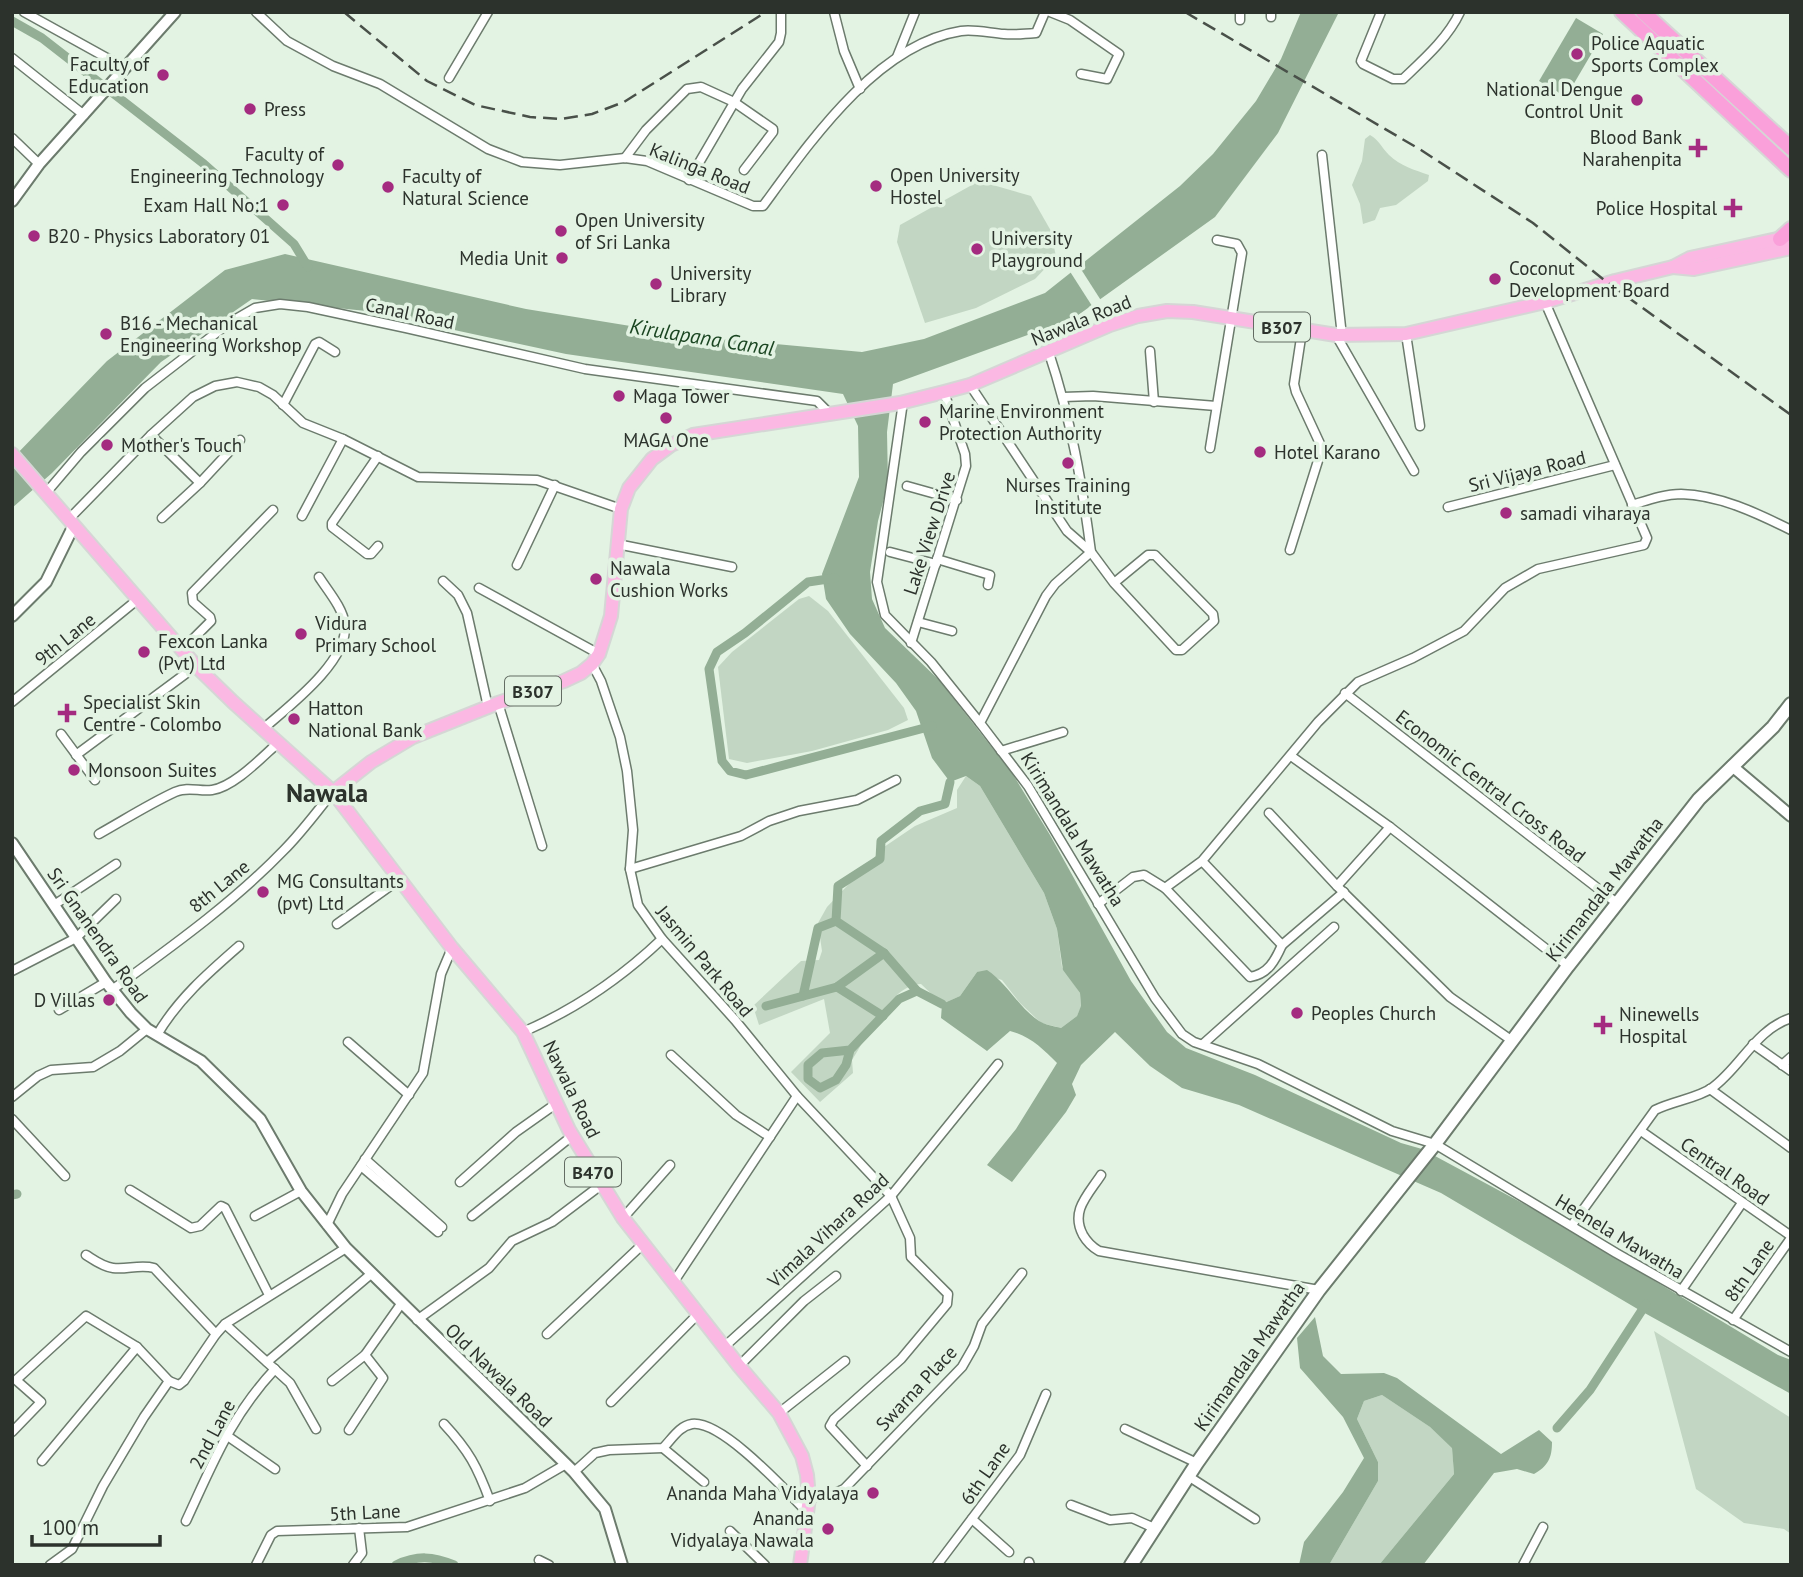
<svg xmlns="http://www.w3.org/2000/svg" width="1803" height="1577" font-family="'PT Sans',sans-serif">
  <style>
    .green { fill: #c2d6c3 }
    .water { fill: #93ae95 }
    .pier { fill: #e3f3e3 }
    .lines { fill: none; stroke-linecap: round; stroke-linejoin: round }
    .canal { stroke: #93ae95; stroke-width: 9 }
    .minor-casing { stroke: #6c7b6d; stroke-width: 11 }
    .tertiary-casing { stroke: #6c7b6d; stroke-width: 14 }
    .secondary-casing { stroke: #6c7b6d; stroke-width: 16 }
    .primary-casing { stroke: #d5d6d5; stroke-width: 16 }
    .trunk-casing { stroke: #d5d6d5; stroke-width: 18 }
    .minor { stroke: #fff; stroke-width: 8 }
    .tertiary { stroke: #fff; stroke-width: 10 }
    .secondary { stroke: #fff; stroke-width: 12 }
    .primary { stroke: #fbb8e3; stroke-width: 12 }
    .trunk { stroke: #faa0da; stroke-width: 14 }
    .rail { stroke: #495049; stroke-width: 2.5; stroke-dasharray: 14 7; stroke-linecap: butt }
    .poi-dot { fill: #a42b80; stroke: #e3f3e3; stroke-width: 2.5 }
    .labels { text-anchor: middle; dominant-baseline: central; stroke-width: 7; stroke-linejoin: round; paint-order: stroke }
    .shield { fill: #e3f3e3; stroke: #636c63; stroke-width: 2 }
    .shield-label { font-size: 18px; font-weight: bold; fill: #2c322c }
    .poi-label { font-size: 19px; fill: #2c322c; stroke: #e3f3e3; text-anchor: start }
    .street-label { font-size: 19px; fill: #2c322c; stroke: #e3f3e3 }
    .water-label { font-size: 21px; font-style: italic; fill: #1b4622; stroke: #e3f3e3 }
    .district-label { font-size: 26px; font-weight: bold; fill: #2c322c; stroke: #e3f3e3 }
  </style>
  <rect width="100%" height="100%" fill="#e3f3e3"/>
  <g class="green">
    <path d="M1370,135c9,5 12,13 19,20 11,11 26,15 40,20l-1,6 -32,24 -16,3 -5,12 -12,4 -3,-20 -8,-19 10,-24 3,-22z"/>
    <path d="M979,181l52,15 20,35 5,26 -21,22 -59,29 -51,15 -28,-81 3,-17z"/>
    <path d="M809,596l19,15 76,97 4,12 -20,10 -76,21 -65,12 -18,-4 -11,-92 14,-15 67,-53z"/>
    <path d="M966,776l14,10 64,107 13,36 5,38 18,26 1,14 -4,9 -16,12 -20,-5 -21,-20 -18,-23 -25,-8 -17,24 -18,8 -21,-20c-31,1 -54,53 -69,76l1,13 -33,29 -29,-30 39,-39 -6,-34 -65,26 -6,-19 48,-45 18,-1 3,-9 -4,-28 9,-16 57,-60 31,-21 42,-18v-18z"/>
    <path d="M1654,1331l137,87v116l-7,-5 -40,-6 -48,-34z"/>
    <path d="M1382,1395l48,32 22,20 2,27 -75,91h-50l49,-84v-19l-21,-43 7,-18z"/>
  </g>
  <g class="water">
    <path d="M1301,12h38l-61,121 -63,84 -141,101 -181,66 -6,48 1,51 -10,38 -8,51 2,27 13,29 54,52 73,93 38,62 81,146 36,51 19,16 69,27 146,68 21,6 128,69 228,137 13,5v34l-150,-83 -200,-118 -202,-88 -57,-17 -32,-22 -35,-34 -34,33 -9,19 4,11 -10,17 -54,70 -25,-17 29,-36 41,-66c-14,-14 -27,-27 -47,-32l-23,20 -46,-33 1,-14 18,-8 17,-24 10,-2c21,14 31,37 52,51 6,4 15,5 22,7l16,-12 4,-10 -1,-13 -17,-23 -6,-41 -13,-36 -64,-107 -14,-10 -16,6 -18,-24 -16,-47 -20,-28 -46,-49 -24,-35 -4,-25 37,-97 -1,-51 -15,-32 -277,-40 -200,-43 -114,-12 -91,63 -109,111 -40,35v-49l95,-98 118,-91 60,-16 241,55 172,28 164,15 62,-13 121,-46 135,-107 33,-32 43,-53 25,-42z"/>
    <path d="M1576,18l27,16 -37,63 -27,-16z"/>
    <path d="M1315,1317l8,39 18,18 43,-1 13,5 104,76 38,-24 13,12c0,16 -4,24 -18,32l-17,-5 -23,4 -71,92h-44l75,-91 -2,-26 -22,-21 -48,-32 -18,6 -7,18 21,43v19l-49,84h-30l5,-23 39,-50 21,-34 -21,-41 -43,-49 -3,-30z"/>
  </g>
  <path class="pier" d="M1077,263l25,39 -8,7 -25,-39z"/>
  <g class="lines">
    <g class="canal">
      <path d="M12,21l30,17 162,126 90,80 14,23"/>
      <path d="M835,578l-27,4 -63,51 -28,19 -8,17 13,92 8,10 16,4 186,-49"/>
      <path d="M837,987l46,29"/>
      <path d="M917,991l-33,-38 -48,-32 2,-35 42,-27 1,-18 39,-30 25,-7 5,-22"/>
      <path d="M803,996l15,-68 18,-7"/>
      <path d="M766,1006l71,-19 47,-34"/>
      <path d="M850,1050l-28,3 -14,12v14l12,9 16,-8 10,-15 4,-15 49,-51 18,-8 25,13"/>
      <path d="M12,1195l5,-1"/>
      <path d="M1557,1428l33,-38 56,-86"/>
      <path d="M396,1565c21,-10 37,-9 58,0"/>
    </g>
    <g class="minor-casing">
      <g id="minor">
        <path d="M24,12l101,56"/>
        <path d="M256,12l31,29 46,25 47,18 108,65 34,13 38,3 65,-7 22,3 106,45h10c47,-64 114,-162 198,-175 13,-2 29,2 43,3 10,1 21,0 32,-1l9,-21"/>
        <path d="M834,12l10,39 16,38"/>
        <path d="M1050,12l20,8 49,34 -12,25 -26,-5"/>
        <path d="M1271,12v5"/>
        <path d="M1381,12l-20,49 2,3 30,15h10c20,-19 45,-41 57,-67"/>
        <path d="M1240,20v-8"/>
        <path d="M897,57l18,-45"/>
        <path d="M12,58l72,57"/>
        <path d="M449,78l39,-66"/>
        <path d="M12,138l27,26"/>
        <path d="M1322,155l20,181"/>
        <path d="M625,158l21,-28 41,-41 14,-2 33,15 39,27v3l-29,38"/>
        <path d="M689,180l53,-91 37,-47 2,-9v-21"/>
        <path d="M1406,334l14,92"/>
        <path d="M1336,335l78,136"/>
        <path d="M1150,351l4,51"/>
        <path d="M1049,353c22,66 33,130 42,199l-36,32 -9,12 -66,127 48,63 127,212 27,36 12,8 64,22 134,67 43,13 181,109 175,99"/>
        <path d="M970,385l97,146 24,21 23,31 62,67h6l32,-29 -1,-7 -58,-59h-7l-34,28"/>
        <path d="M1063,397l30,-1 123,10"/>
        <path d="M903,402l-26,180 8,33 46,47 49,61"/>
        <path d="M283,405l32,-61 4,-2 16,10"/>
        <path d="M151,435l49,48"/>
        <path d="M1210,448l32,-195 -5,-9 -20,-4"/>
        <path d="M378,456l-46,67v4l35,27h4l7,-8"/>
        <path d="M907,486l50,14"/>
        <path d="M46,493l35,-41 64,-64 84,-65 26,-15 25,-4 28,3 98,21 179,41 232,32 12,12"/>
        <path d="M1632,505c16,-5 32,-11 49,-11 38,1 76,19 110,36"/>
        <path d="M1448,507l167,-42"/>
        <path d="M302,516l41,-77"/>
        <path d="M162,518l38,-35 40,-43"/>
        <path d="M69,519l82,-84 42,-38 22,-11 22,-4 22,5 14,8 30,28 40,16 75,38 119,3 84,29"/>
        <path d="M617,544l115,23"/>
        <path d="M1290,550l32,-102 -26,-56 -2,-8 8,-53"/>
        <path d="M890,552l46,12"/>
        <path d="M937,559l53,16 -2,10"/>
        <path d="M517,565l38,-80"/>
        <path d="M443,581l15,14 9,18 21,94"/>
        <path d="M479,588l120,66"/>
        <path d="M918,622l34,9"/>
        <path d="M911,643l55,-177 -1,-12 -21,-62"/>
        <path d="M182,650l29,-29 -1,-4 -17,-15 -1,-9 81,-83"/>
        <path d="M592,664l9,17 19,56 7,34 6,59 -3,39 8,36 24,34 73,81 62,76 94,100 19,42 1,19 37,37 -1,10 -46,55 -67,60 -4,7 37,40"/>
        <path d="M1345,693l273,211"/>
        <path d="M12,702l125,-102"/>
        <path d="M498,703l44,143"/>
        <path d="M263,729c25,-22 85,-67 82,-104 -2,-17 -17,-34 -26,-48"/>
        <path d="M61,734l34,46"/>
        <path d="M1001,751l62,-19"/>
        <path d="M76,755l120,-89"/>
        <path d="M1291,756l99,71 178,139"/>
        <path d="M1269,813l68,73 113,111 61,43"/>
        <path d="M99,834c25,-14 50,-30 76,-42 13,-6 25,0 37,-2 22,-3 50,-33 66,-47"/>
        <path d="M1202,861l-37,27 85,89c18,-3 25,-16 32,-32l-80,-84 116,-139 40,-40 55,-24 51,-27 41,-43 33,-19 106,-24 3,-7 -102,-236"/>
        <path d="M630,869l111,-33 28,-15 30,-10 58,-11 39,-20"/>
        <path d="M1337,886l53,-59"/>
        <path d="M1098,904l35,-27 11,-2 21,13"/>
        <path d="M54,905l62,-41"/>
        <path d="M337,924l63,-45"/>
        <path d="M1282,945l62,-53"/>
        <path d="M12,971l64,-33 40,-39"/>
        <path d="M112,990c59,-43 121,-87 172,-140 18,-18 33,-39 49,-58"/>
        <path d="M59,1010l47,-28"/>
        <path d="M523,1032c53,-23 97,-53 139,-93"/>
        <path d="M157,1035c21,-36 51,-62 82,-89"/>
        <path d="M348,1042l61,53"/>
        <path d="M1203,1044l131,-117"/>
        <path d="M1753,1044l38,27"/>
        <path d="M671,1055l65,60 34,22"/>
        <path d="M1782,1065l9,-8"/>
        <path d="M1710,1089l81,59"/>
        <path d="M12,1097l26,-21 13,-6 42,-3 27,-16 27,-22"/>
        <path d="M12,1119l53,57"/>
        <path d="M1641,1131l150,105"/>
        <path d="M365,1159l77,68"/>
        <path d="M361,1166l77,66"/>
        <path d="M1101,1175c-13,20 -31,36 -18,60 4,7 9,12 16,16l220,39"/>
        <path d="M460,1182l56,-50 41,-29"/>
        <path d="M130,1190l61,38 9,-2 21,-20 4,2 44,87"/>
        <path d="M255,1216l46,-25"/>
        <path d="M472,1216l100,-80"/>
        <path d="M623,1218l47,-53"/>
        <path d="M327,1225l15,-31 81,-121 18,-99 11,-26"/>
        <path d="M1572,1225l83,-115c18,-9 43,-12 57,-22 29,-21 43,-58 79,-70"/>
        <path d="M86,1255c8,5 17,12 27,13 13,2 27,-4 41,0l62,66"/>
        <path d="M673,1283l124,-187"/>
        <path d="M1681,1291l61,-88"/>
        <path d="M417,1320l72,-52 23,-27 40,-19 49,-37"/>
        <path d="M1733,1320l58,-82"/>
        <path d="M225,1324l65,59 26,46"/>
        <path d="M547,1334l96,-90"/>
        <path d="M724,1347l167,-151 107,-132"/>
        <path d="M267,1362l104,-88"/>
        <path d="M739,1366l65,-65 32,-25"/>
        <path d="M332,1381l33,-26 36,-51"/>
        <path d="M611,1402l87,-88"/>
        <path d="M779,1413l66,-52"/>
        <path d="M444,1424c25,27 33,42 46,77"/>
        <path d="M1125,1429l72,34"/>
        <path d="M349,1430l34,-52 -18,-23"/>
        <path d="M12,1432l29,-30 -25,-22 70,-64 51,31 32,34"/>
        <path d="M226,1435l49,34"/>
        <path d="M663,1448l41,34"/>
        <path d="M42,1461l95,-114"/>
        <path d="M574,1472l21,-19 14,-3 54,-2c9,-9 16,-22 29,-24 30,-4 94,67 115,88"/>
        <path d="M1188,1476l67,43"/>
        <path d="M809,1498l22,-3 13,-6 118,-122 12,-21 8,-22 40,-51"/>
        <path d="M1071,1505l39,15 22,-2 22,10"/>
        <path d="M972,1519l37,33"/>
        <path d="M186,1521c27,-58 45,-105 89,-152"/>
        <path d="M730,1531l35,34"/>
        <path d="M539,1560l10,5"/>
        <path d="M1029,1562l1,3"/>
        <path d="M50,1565l22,-16 31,-63 41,-69 25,-36 10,4 5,-4 32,-47 9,-10 121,-76"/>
        <path d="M256,1565l15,-30 6,-4 130,-4 118,-39 41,-24"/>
        <path d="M353,1565l9,-12 -3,-25"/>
        <path d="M937,1565l83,-110 26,-61"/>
        <path d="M1523,1565l20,-38"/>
      </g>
    </g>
    <g class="tertiary-casing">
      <g id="tertiary">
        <path d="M12,201l27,-37 136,-152"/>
        <path d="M12,616l34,-34 28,-57"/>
        <path d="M1732,766l59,50"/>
        <path d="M12,843l94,139 25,31 16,16 54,32 59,58 41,72 45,57 228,224 31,37 17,56"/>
      </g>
    </g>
    <g class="secondary-casing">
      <path id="secondary" d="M1131,1565l66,-102 122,-173 116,-146 133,-178 131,-167 74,-72 18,-23"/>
    </g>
    <g class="primary-casing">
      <g id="primary">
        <path d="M1673,267l21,2 97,-21"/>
        <path d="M12,454l184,212 37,36 100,90 119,156 71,84 46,98 54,88 116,148 40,47 15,28 8,15 5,19 2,23 -9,67"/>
        <path d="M333,792l38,-30 42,-25 85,-34 66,-22 17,-8 11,-9 7,-10 12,-38 10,-107 8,-21 23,-29 19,-14 22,-10 207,-32 44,-11 26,-7 140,-60 28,-9 29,-5 26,1 143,23 70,-1 139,-32 70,-21 58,-14 17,-9 97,-21"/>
      </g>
    </g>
    <g class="trunk-casing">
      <g id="trunk">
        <path d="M1622,12l169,158"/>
        <path d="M1643,12l148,136"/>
        <path d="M1780,239l11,-10"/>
      </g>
    </g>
    <use href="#minor" class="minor"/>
    <use href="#tertiary" class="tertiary"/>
    <use href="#secondary" class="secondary"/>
    <use href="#primary" class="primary"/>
    <use href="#trunk" class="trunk"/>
    <g class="rail">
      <path d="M344,12l83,69 48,24 55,12 31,2 31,-5 32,-12 142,-90"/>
      <path d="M1185,12l236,138 112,73 75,60 183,132"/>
    </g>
  </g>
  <g class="poi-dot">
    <circle cx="1577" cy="54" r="7"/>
    <circle cx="163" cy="75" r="7"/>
    <circle cx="1637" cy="100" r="7"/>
    <circle cx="250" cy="109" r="7"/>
    <path d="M1694.5 137.5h7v7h7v7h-7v7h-7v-7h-7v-7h7z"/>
    <circle cx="338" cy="165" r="7"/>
    <circle cx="876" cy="186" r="7"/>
    <circle cx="388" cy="187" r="7"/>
    <circle cx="283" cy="205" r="7"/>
    <path d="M1729.5 197.5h7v7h7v7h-7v7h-7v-7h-7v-7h7z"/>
    <circle cx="561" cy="231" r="7"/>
    <circle cx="34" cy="236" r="7"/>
    <circle cx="977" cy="249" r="7"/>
    <circle cx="562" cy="258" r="7"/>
    <circle cx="1495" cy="279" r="7"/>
    <circle cx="656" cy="284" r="7"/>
    <circle cx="106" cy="334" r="7"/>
    <circle cx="619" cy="396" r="7"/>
    <circle cx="666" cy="418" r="7"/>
    <circle cx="925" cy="422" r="7"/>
    <circle cx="107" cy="445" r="7"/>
    <circle cx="1260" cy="452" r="7"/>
    <circle cx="1068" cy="463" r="7"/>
    <circle cx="1506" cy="513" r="7"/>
    <circle cx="596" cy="579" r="7"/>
    <circle cx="301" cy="634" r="7"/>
    <circle cx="144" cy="652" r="7"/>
    <path d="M63.5 702.5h7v7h7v7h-7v7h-7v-7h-7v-7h7z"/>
    <circle cx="294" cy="719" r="7"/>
    <circle cx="74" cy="770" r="7"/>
    <circle cx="263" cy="892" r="7"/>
    <circle cx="109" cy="1000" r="7"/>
    <circle cx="1297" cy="1013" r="7"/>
    <path d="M1599.5 1014.5h7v7h7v7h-7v7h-7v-7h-7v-7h7z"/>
    <circle cx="873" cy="1493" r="7"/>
    <circle cx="828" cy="1529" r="7"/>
  </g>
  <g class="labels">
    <g class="shield">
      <rect x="1254" y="312.5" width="56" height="29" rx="5"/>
      <rect x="505" y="676.5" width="56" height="29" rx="5"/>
      <rect x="565" y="1157.5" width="56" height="29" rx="5"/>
    </g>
    <g class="shield-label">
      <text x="1282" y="327">B307</text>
      <text x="533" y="691">B307</text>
      <text x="593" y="1172">B470</text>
    </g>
    <g class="poi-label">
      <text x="1591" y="43">Police Aquatic<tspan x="1591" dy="22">Sports Complex</tspan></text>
      <text x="149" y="64" text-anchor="end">Faculty of<tspan x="149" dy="22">Education</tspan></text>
      <text x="1623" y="89" text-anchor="end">National Dengue<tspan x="1623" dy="22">Control Unit</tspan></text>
      <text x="264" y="109">Press</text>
      <text x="1682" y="137" text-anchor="end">Blood Bank<tspan x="1682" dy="22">Narahenpita</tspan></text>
      <text x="324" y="154" text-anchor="end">Faculty of<tspan x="324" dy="22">Engineering Technology</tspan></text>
      <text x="890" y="175">Open University<tspan x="890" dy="22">Hostel</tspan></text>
      <text x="402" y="176">Faculty of<tspan x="402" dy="22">Natural Science</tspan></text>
      <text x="269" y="205" text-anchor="end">Exam Hall No:1</text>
      <text x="1717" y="208" text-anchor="end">Police Hospital</text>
      <text x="575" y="220">Open University<tspan x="575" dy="22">of Sri Lanka</tspan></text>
      <text x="48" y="236">B20 - Physics Laboratory 01</text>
      <text x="991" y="238">University<tspan x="991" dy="22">Playground</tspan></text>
      <text x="548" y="258" text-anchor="end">Media Unit</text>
      <text x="1509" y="268">Coconut<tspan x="1509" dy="22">Development Board</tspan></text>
      <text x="670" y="273">University<tspan x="670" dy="22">Library</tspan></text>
      <text x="120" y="323">B16 - Mechanical<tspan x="120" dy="22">Engineering Workshop</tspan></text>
      <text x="633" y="396">Maga Tower</text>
      <text x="939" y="411">Marine Environment<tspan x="939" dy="22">Protection Authority</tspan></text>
      <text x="666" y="440" text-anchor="middle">MAGA One</text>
      <text x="121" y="445">Mother's Touch</text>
      <text x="1274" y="452">Hotel Karano</text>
      <text x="1068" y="485" text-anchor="middle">Nurses Training<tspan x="1068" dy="22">Institute</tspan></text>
      <text x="1520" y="513">samadi viharaya</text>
      <text x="610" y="568">Nawala<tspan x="610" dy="22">Cushion Works</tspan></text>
      <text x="315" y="623">Vidura<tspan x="315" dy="22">Primary School</tspan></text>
      <text x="158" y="641">Fexcon Lanka<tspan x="158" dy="22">(Pvt) Ltd</tspan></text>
      <text x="83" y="702">Specialist Skin<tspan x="83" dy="22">Centre - Colombo</tspan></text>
      <text x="308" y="708">Hatton<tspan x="308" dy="22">National Bank</tspan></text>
      <text x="88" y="770">Monsoon Suites</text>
      <text x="277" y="881">MG Consultants<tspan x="277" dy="22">(pvt) Ltd</tspan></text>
      <text x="95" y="1000" text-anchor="end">D Villas</text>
      <text x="1311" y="1013">Peoples Church</text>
      <text x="1619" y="1014">Ninewells<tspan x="1619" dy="22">Hospital</tspan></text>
      <text x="859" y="1493" text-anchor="end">Ananda Maha Vidyalaya</text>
      <text x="814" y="1518" text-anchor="end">Ananda<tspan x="814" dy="22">Vidyalaya Nawala</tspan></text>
    </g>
    <g class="street-label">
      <text transform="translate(700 168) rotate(22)">Kalinga Road</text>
      <text transform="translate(410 313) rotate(12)">Canal Road</text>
      <text transform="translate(1081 320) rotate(-22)">Nawala Road</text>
      <text transform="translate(1527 471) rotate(-14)">Sri Vijaya Road</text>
      <text transform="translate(929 533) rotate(-72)">Lake View Drive</text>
      <text transform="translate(65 639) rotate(-39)">9th Lane</text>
      <text transform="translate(1491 786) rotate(38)">Economic Central Cross Road</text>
      <text transform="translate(1073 829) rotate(58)">Kirimandala Mawatha</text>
      <text transform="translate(219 886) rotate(-39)">8th Lane</text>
      <text transform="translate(1604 889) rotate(-52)">Kirimandala Mawatha</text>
      <text transform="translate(98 935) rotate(55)">Sri Gnanendra Road</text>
      <text transform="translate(705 961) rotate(50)">Jasmin Park Road</text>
      <text transform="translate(572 1089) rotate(64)">Nawala Road</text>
      <text transform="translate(1725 1171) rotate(35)">Central Road</text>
      <text transform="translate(828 1230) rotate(-43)">Vimala Vihara Road</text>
      <text transform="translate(1620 1236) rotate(31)">Heenela Mawatha</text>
      <text transform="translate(1749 1270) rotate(-55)">8th Lane</text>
      <text transform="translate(1249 1356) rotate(-55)">Kirimandala Mawatha</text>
      <text transform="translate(499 1375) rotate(44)">Old Nawala Road</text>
      <text transform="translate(916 1388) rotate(-47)">Swarna Place</text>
      <text transform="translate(212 1434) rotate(-62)">2nd Lane</text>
      <text transform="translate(985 1473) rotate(-55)">6th Lane</text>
      <text transform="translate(365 1512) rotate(-3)">5th Lane</text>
    </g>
    <g class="water-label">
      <text transform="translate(702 337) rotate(9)">Kirulapana Canal</text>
    </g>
    <g class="district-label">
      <text x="327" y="792">Nawala</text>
    </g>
  </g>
  <rect width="1803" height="1577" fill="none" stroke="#2c322c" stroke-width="28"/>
  <path d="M32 1535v10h128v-10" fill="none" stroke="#2c322c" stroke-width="3.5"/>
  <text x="42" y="1535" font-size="21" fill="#2c322c" stroke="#e3f3e3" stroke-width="5" paint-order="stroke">100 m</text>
</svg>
